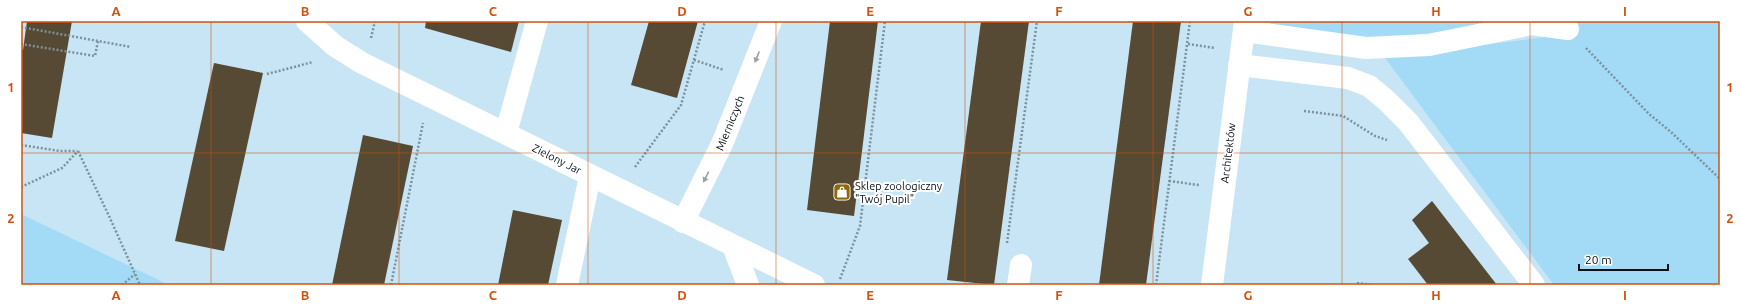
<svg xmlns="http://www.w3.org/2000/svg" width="1741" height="306" font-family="Ubuntu,sans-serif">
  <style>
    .green { fill: #a3dbf6 }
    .building { fill: #564a34 }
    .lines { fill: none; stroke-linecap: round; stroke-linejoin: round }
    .path { stroke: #7b919c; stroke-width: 2.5; stroke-dasharray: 2 2; stroke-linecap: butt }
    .minor { stroke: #fff; stroke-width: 22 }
    .oneway { fill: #9b9fa1 }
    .grid { fill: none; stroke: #d1520d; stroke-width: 1; stroke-opacity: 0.55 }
    .labels { text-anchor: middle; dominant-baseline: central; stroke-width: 4; stroke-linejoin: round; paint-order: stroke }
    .street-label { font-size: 11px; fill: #061015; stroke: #fff }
    .poi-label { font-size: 11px; fill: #061015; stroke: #fff; text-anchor: start }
    .neatline { fill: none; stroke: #d1520d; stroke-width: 1.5 }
    .grid-label { font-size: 13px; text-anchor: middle; font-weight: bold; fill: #d1520d }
  </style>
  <rect width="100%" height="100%" fill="#c7e5f4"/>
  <g class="green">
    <path d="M1271,21h244l-142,20 -103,-13z"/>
    <path d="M1548,21h172v264h-166l-169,-227 182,-24z"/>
    <path d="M21,214l148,71h-148z"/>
  </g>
  <g class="building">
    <path d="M27,21h45l-20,117 -31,-5v-83h2z"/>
    <path d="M426,21h93l-8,31 -86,-24z"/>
    <path d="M649,21h49l-21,77 -46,-13z"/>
    <path d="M830,21h48l-24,195 -47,-6z"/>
    <path d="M981,21h48l-35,264 -47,-5z"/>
    <path d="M1133,21h48l-35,264h-47z"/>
    <path d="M214,63l49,10 -39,178 -49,-10z"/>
    <path d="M363,135l50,11 -29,139h-52z"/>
    <path d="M1432,201l65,84h-69l-20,-26 21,-16 -17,-23z"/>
    <path d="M513,210l49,10 -14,65h-50z"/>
  </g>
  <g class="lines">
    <g class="path">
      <path d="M21,27l110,20"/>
      <path d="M371,38l4,-17"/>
      <path d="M21,44l74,12 3,-15"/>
      <path d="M1188,44l27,4"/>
      <path d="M1586,48l63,66 22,18 49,47"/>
      <path d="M694,60l30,10"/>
      <path d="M267,74l46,-12"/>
      <path d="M1304,111l39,5 32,20 12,4"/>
      <path d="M21,145l39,6h17"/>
      <path d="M78,151l31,65 31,69"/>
      <path d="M635,167l46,-62 24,-84"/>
      <path d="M1169,181l30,4"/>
      <path d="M21,187l41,-19 16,-17"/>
      <path d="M1007,243l30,-222"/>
      <path d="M840,279l20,-53 25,-205"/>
      <path d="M1357,283l15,2"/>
      <path d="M122,285l13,-11"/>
      <path d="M391,285l32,-162"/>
      <path d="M1156,285l34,-264"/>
    </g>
    <g class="minor">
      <path d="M307,21l28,25 27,17 452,222"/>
      <path d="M1244,31l122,17 63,-3 103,-21 36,5"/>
      <path d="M1239,65l109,13 21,8 17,14 22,22 126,163"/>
      <path d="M506,133l31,-112"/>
      <path d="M683,222l39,-78 49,-123"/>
      <path d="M733,246l15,39"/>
      <path d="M567,285l23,-109"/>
      <path d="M1018,285l3,-20"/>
      <path d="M1212,285l33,-264"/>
    </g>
  </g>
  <defs><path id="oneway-solid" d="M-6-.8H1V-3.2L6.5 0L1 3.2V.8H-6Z"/></defs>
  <g class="oneway">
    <use href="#oneway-solid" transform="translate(757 57) rotate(112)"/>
    <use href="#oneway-solid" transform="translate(706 177) rotate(116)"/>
  </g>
  <path class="grid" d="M211,21v264M399,21v264M588,21v264M776,21v264M965,21v264M1153,21v264M1342,21v264M1530,21v264M21,153h1699"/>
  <defs>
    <g id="shop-square" transform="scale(0.9)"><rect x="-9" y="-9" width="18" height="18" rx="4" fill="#8e690c" stroke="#fff"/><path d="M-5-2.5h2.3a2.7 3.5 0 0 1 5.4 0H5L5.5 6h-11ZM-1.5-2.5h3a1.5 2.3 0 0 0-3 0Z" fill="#fff"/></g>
  </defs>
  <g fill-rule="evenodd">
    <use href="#shop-square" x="842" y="192"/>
  </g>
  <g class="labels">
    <g class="street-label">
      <text transform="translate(730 123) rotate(-68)">Mierniczych</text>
      <text transform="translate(1228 153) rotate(-83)">Architektów</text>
      <text transform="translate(557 159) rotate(27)">Zielony Jar</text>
    </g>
    <g class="poi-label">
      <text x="855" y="186">Sklep zoologiczny<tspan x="855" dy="13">"Twój Pupil"</tspan></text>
    </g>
  </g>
  <rect width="1741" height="306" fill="none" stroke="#ffffff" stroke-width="44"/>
  <path d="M1579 264v6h89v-6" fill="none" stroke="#061015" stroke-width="2"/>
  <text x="1585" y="264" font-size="12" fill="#061015" stroke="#ffffff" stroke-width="3" paint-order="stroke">20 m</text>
  <rect x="22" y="22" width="1697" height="262" class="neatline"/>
  <g class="grid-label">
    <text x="116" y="16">A</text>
    <text x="305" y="16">B</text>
    <text x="493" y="16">C</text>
    <text x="682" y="16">D</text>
    <text x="870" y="16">E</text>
    <text x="1059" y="16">F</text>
    <text x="1248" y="16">G</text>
    <text x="1436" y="16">H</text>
    <text x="1625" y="16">I</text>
    <text x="11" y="92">1</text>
    <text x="1730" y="92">1</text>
    <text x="11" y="223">2</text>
    <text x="1730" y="223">2</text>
    <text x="116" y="300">A</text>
    <text x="305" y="300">B</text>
    <text x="493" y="300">C</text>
    <text x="682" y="300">D</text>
    <text x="870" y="300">E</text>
    <text x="1059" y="300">F</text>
    <text x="1248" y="300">G</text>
    <text x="1436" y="300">H</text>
    <text x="1625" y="300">I</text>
  </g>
</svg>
